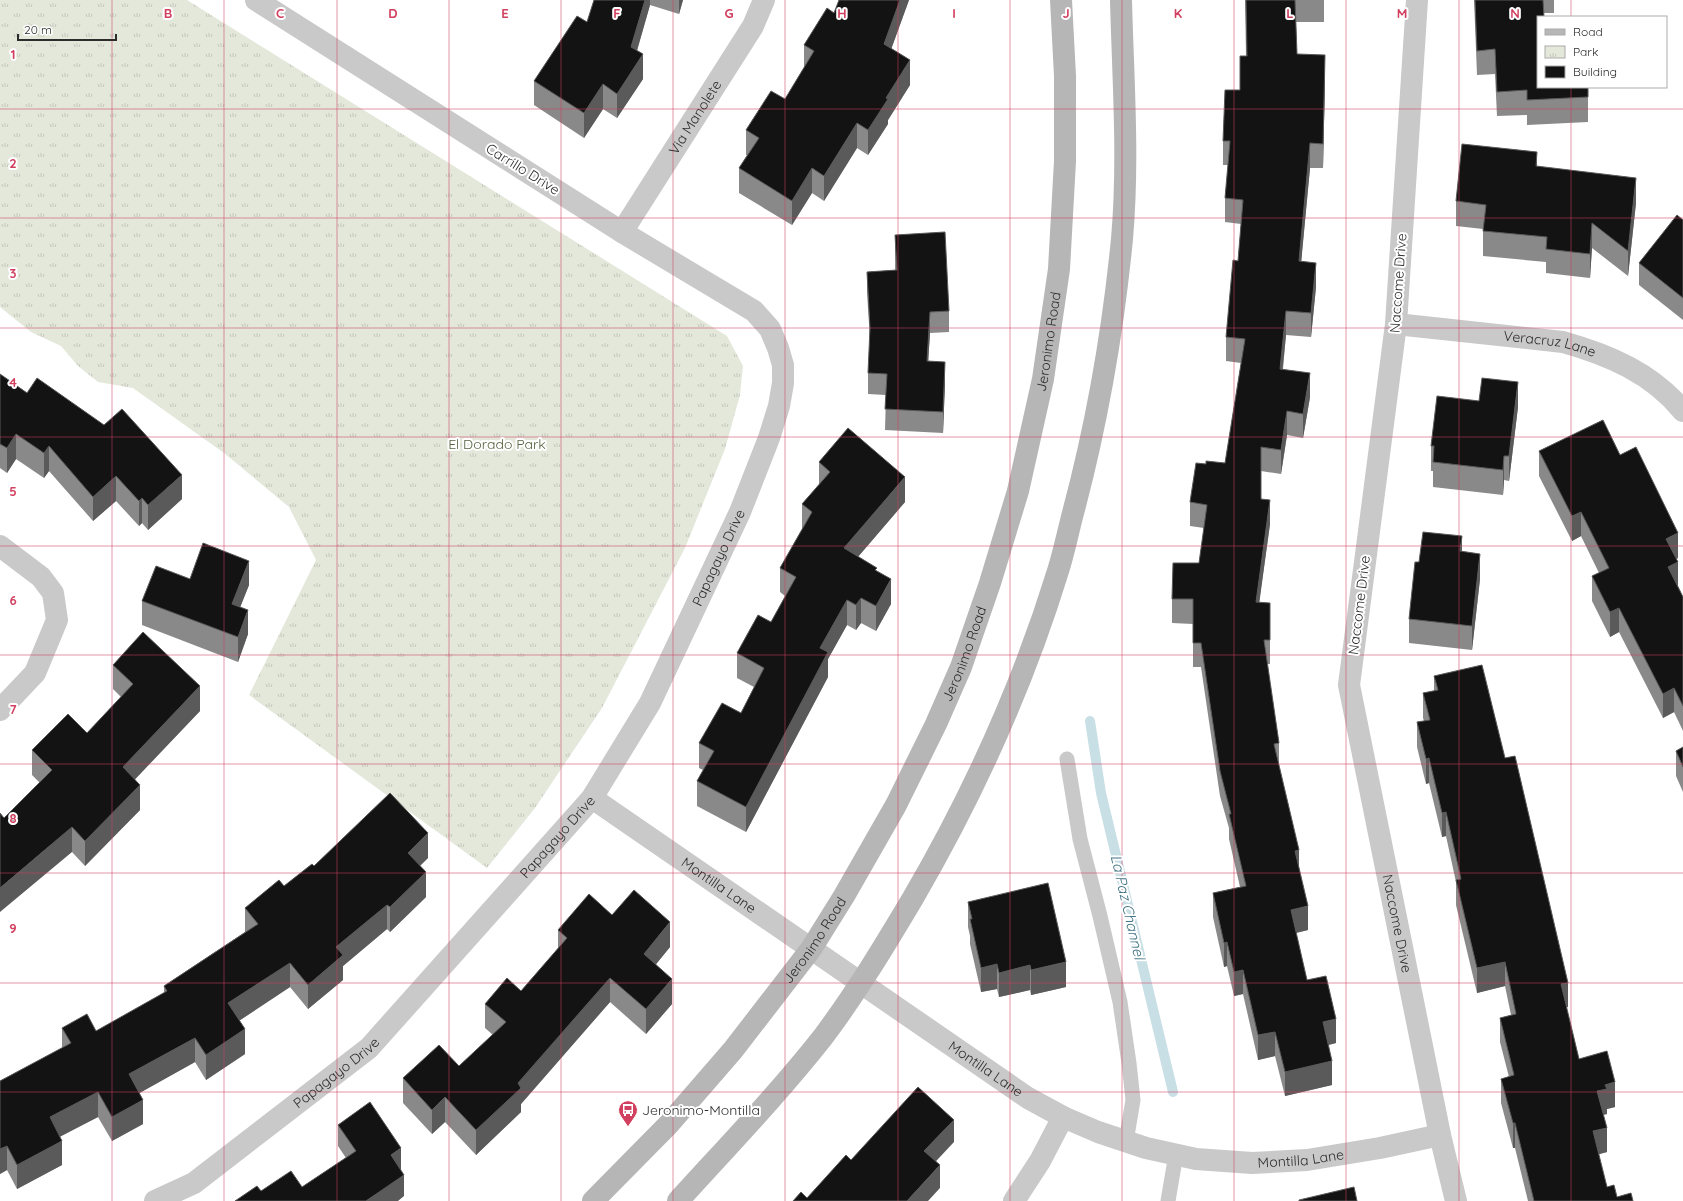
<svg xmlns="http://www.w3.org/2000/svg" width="1683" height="1201" font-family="Quicksand,sans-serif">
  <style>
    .park { fill: url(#park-tufts) }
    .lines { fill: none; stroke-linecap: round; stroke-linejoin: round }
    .stream { stroke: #c9dfe6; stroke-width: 10 }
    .service { stroke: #c9c9c9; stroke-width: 15 }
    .minor { stroke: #c9c9c9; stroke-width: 22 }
    .tertiary { stroke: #c9c9c9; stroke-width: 22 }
    .secondary { stroke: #b6b6b6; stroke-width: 22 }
    .wall { fill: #898989 }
    .shaded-wall { fill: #5a5a5a }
    .building { fill: #131313; stroke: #5a5a5a }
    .grid { fill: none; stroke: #d1405f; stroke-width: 1; stroke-opacity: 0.55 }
    .labels { text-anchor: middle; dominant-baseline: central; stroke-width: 4; stroke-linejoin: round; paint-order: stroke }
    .street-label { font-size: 14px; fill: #2c2c2c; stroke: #fff }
    .park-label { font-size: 14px; fill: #54623f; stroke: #fff }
    .poi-label { font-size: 14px; fill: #2c2c2c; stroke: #fff; text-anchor: start }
    .water-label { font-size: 15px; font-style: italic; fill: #437485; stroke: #fff }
    .grid-label { font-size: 13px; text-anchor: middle; font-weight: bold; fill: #d1405f; stroke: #fff; stroke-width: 4; stroke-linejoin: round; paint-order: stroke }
  </style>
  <defs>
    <pattern id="park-tufts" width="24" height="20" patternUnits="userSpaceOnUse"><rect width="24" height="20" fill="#e4e8db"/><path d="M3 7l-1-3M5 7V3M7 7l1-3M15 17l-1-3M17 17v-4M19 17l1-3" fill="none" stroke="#c4c7bc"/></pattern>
  </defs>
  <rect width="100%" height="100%" fill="#fff"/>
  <path class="park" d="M0,0h187l540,336 16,30 -3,29 -15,54 -40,99 -83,160 -67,100 -48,60 -238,-173 67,-135 -27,-53 -65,-54 -91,-65 -35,-6 -20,-16 -17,-20 -30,-14 -31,-25z"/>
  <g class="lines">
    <path class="stream" d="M1090,721l11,72 72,299"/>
    <g class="service">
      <path d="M1067,759l13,80 20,77 20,86 9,61 4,37 -7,42"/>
      <path d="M1168,1201l8,-47"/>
    </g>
    <g class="minor">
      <path id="s1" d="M1417,0l-21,324 -47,361 91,450 16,66"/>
      <path id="s2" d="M622,232l131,-206 11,-26"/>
      <path id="s3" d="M1396,324l167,18c46,13 89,31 120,69"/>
      <path d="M0,546l41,31 12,16 4,27 -22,53 -35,37"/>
      <path id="s4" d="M155,1201l39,-18 175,-135 223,-250 58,-95 90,-191 29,-74 10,-32 4,-23v-18l-5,-17 -8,-19 -16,-18 -132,-79 -366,-232"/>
      <path d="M1014,1201l26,-40 23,-44"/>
    </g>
    <path class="tertiary" id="s5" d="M592,798l436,300 35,19 35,15 48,16 50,11 56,4 55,-3 73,-12 60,-13"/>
    <g class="secondary">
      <path id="s6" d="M593,1201l75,-76 65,-75 78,-101 33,-53 52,-91 40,-81 25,-57 29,-84 28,-92 25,-112 16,-110 6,-108v-85l-4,-76"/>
      <path d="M678,1201c49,-54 100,-107 145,-164 33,-44 62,-92 90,-139 60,-103 110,-213 145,-327 6,-19 10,-39 15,-58 24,-90 40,-182 49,-274 7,-80 1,-160 -1,-239"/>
    </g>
  </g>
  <g class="wall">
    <path d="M594,0h89l-4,14 -29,-9 -13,46 6,28 -26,39 -14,-9 -19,29 -50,-33v-24l53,-59z"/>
    <path d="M839,0h70l-18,49 19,36 -22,35v4l-20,31 -11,-7 -33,53 -12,-8 -20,32 -53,-32v-25l8,-13h-1v-25l39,-31 19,-31v-23l30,-32z"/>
    <path d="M1245,0h79v22h-28l1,32 28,25 -2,89h-13l-9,94 15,25 -5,50 -25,-2 -3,34 27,28 -7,41 -16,-3 -6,39 -20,-3v28l9,25 -11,78 11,25v37h-3l12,79v24l20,101 9,62 -12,3 11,47 29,63 -7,2 3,40 -47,11 -10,-40 -17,4 -15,-66 -9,2 -7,-30 -3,1 -11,-50v-24l27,-6 -11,-48v-11l-9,-32 -19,-129h-8v-43l-21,-1v-24l27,-36 5,-35 -14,-2v-24l16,-38 19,-1 16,-100 -15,-2v-24l12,-76 3,-37 -16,-2v-24l3,-33h-5v-24l17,-51 6,-34z"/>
    <path d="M1474,0h80v13h-10l-6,74 50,10v25l-61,3v-10l-30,1 -2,-42 -18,1z"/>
    <path d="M1537,166l99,37 -8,73 -36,-28 -2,30 -44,-5v-11l-63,-6v-27l-27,-3v-25z"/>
    <path d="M1683,220v100l-44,-35v-22z"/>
    <path d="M895,235l54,76v21l-19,1 -2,28 17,22 -2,50 -58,-3 1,-35 -18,-1v-21l2,-33 -3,-48v-20l28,-2z"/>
    <path d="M0,374l182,125 -34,31 -6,-7 -3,3 -23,-25 -23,20 -44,-50 -5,7 -28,-19 -9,14 -7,-5z"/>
    <path d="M1518,407l-9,74 -5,-1 -1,15 -70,-8v-16h-2v-25z"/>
    <path d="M1539,451l81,4 58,103 -2,1 2,27 5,11v134l-9,-19 -11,6 -44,-86 -9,5 -18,-36v-25l7,-3 -18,-37 -9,5 -33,-65z"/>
    <path d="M819,462l86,40 -47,55 19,14 14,33 -15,27 -15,-8 -5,7 -9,-5 -19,34v18l-82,155 -49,-26v-25l6,-11 -4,-2v-25l42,-30 13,-26 -17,-9v-25l34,-31 14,-26 -5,-4v-24l22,-39v-25l17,-19z"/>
    <path d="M1462,552l18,27 -8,71 -63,-7v-24l10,-57z"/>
    <path d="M249,585l-9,22 8,27 -10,28 -96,-37v-24z"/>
    <path d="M113,665l87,46 -65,68 5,31 -55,56 -13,-14 -68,-34 36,-35 -8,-8v-25l55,-17 34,-36 -8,-8z"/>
    <path d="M1434,676l134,331h-2l13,52 36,48 -8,2v5l-4,1 4,37 -9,2 9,33 10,10 16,4h-105l-13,-53h-2l-12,-45v-24l8,-2 -9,-35v-24l11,-3 -6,-29 -28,7 -21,-88v-23l-10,-46 -4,1 -13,-54 -3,1 -9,-37v-25l7,-1 -1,-3v-25l11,-2z"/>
    <path d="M1683,747v45l-7,-16v-25z"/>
    <path d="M428,858l-8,8 6,31 -36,35 -3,-3 -44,37v14l-35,29 -18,-22 -51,34 6,33 -39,26 -11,-18 -56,31 4,31 -31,17 -14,-24 -38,19 2,29 -45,24 -10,-19 -7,4v-93l62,-33v-20l34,3 68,-38v-7l81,-54v-24l39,-22 30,-20z"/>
    <path d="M968,902l98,85 -35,8 -1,-5 -31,7 -2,-8 -16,3 -11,-48v-8l-2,-9z"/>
    <path d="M612,915l58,32 -14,17 16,40 -26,30 -36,-32 -89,102v8l-45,43 -31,-33 -13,12 -29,-31v-25l56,-12 34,-31 -8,-7v-24l36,-13 37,-42v-19z"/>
    <path d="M338,1125l63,44 3,27 -143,-5 41,-4 44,-29 -8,-12z"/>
  </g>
  <g class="shaded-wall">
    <path d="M645,0h5v5l-19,66v-24z"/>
    <path d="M679,0h4l-4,14z"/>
    <path d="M900,0h9l-25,69v-25z"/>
    <path d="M643,54v25l-26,39v-24z"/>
    <path d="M1325,55v24l-2,89v-24z"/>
    <path d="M910,60v25l-22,35v4l-20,31v-25l18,-32z"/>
    <path d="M603,84v25l-19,29v-25z"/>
    <path d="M857,123v25l-33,53v-25z"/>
    <path d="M1310,143v25l-11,118v-25z"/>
    <path d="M1537,152v25l-1,-11z"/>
    <path d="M812,168v25l-20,32v-24z"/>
    <path d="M1636,178v25l-8,73v-25z"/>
    <path d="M1592,223v25l-2,30v-24z"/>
    <path d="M1316,263v24l-5,50v-24z"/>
    <path d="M1286,311v24l-6,58v-24z"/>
    <path d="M930,312v21l-3,49v-21z"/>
    <path d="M945,362v21l-2,50v-21z"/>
    <path d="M1310,373v24l-7,41v-24z"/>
    <path d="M1518,382v25l-9,74v-25z"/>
    <path d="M1287,411v24l-6,39v-24z"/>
    <path d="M16,434v25l-9,14v-25z"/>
    <path d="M49,446v25l-5,7v-25z"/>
    <path d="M1504,456v24l-1,15v-25z"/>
    <path d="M182,475v24l-34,31v-25z"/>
    <path d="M116,476v25l-23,20v-24z"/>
    <path d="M905,477v25l-61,71v-25z"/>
    <path d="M142,498v25l-3,3v-25z"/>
    <path d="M1270,500v24l-14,103v-25z"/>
    <path d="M1581,512v24l-9,5v-25z"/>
    <path d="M1678,533v25l-12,6v-25z"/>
    <path d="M1462,536v25l-2,-10z"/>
    <path d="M1480,554v25l-8,71v-24z"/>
    <path d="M249,561v24l-17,43v-24z"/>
    <path d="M1678,562v25l-10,-20z"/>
    <path d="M891,579v25l-15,27v-25z"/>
    <path d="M861,598v25l-5,7v-25z"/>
    <path d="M847,600v25l-19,34v18l-82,155v-25l74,-159z"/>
    <path d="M1619,608v24l-9,5v-25z"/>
    <path d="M248,610v24l-10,28v-25z"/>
    <path d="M200,686v25l-77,81v-25z"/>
    <path d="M1674,688v24l-11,6v-24z"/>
    <path d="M1429,758v25l-3,1v-25z"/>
    <path d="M140,785v25l-55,56v-25z"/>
    <path d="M1446,812v24l-4,1v-24z"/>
    <path d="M72,827v25l-72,60v-24z"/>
    <path d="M428,833v25l-20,19v-24z"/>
    <path d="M1299,850v25l-4,-24z"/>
    <path d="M426,872v25l-36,35v-25z"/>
    <path d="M387,905v24l-44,37v14l-35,29v-24l28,-38z"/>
    <path d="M1308,906v24l-17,4v-24z"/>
    <path d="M670,922v25l-26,32v-25z"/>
    <path d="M1227,942v24l-3,1v-24z"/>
    <path d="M1066,962v25l-35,8v-25z"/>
    <path d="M1505,962v24l-28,7v-25z"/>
    <path d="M290,963v24l-62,41v-25z"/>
    <path d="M997,964v25l-16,3v-24z"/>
    <path d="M1030,965v25l-31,7v-24z"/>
    <path d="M1243,970v24l-9,2v-24z"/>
    <path d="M610,978v24l-89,102v8l-45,43v-25z"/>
    <path d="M672,979v25l-26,30v-25z"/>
    <path d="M1568,983v24l-7,2v-25z"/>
    <path d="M1336,1019v24l-13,3v-24z"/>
    <path d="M245,1029v25l-39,26v-25z"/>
    <path d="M1275,1032v24l-17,4v-25z"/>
    <path d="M195,1038v24l-66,37v-25z"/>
    <path d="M1332,1061v24l-47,11v-24z"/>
    <path d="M1615,1082v25l-8,2v5l-10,2v-25l8,-6z"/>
    <path d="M98,1092v25l-48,25v-25z"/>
    <path d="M445,1097v25l-13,12v-24z"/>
    <path d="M143,1100v24l-31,17v-24z"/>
    <path d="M954,1120v22l-30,32v-23z"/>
    <rect x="1513" y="1123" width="2" height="25"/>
    <path d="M1607,1128v24l-14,4v-25z"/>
    <path d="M62,1141v24l-45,24v-24z"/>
    <path d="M7,1146v24l-7,4v-25z"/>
    <path d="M401,1148v21l-10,7v-21z"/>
    <path d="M940,1165v23l-12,13h-21z"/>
    <path d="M404,1175v21l-6,5h-32z"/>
  </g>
  <g class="building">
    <path d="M594,0h51l-14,47 12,7 -26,40 -14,-10 -19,29 -50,-32 43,-65 10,6z"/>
    <path d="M839,0h61l-16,44 26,16 -24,38 2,1 -20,31 -11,-7 -33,53 -12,-8 -20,33 -53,-33 20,-30 -13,-8 25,-39 14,8 29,-48 -10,-6 23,-37 7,5z"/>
    <path d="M1246,0h49l2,54 28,1 -2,89 -13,-1 -11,118 17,2 -5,50 -25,-2 -6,58 30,4 -7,41 -16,-3 -6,39 -20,-3v52l9,1 -14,102 14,1v37h-6l15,103 -5,1 25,106 -4,1 13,55 -17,4 16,70 19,-4 10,43 -13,3 9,39 -47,11 -10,-40 -17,3 -15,-65 -9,2 -7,-30 -3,1 -11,-50 33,-7 -17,-72h2l-11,-43 -19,-128h-8v-44h-21l1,-36h26l8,-58 -17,-3 6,-39 10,1v-3l19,2 20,-124 -19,-2 7,-77 5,1 5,-61 -18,-2 5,-57h-7l2,-51h15v-34h7z"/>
    <path d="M1475,0h68l1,17h-6v70h50v10l-61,3v-10l-30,2 -2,-43 -18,2z"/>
    <path d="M1462,144l75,8 -1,14 100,12 -8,73 -36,-28 -2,31 -44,-5 1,-12 -64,-6 3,-26 -30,-4z"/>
    <path d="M1677,215l6,5v78l-44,-35z"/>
    <path d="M945,232l4,79 -19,1 -3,49 18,1 -2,50 -58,-3 2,-35 -19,-1 2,-45 -3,-56 30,-2 -2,-35z"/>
    <path d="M0,374l27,19 10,-15 67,47 18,-16 60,66 -34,30 -6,-7 -3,3 -23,-25 -23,21 -44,-51 -5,7 -28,-19 -9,14 -7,-4z"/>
    <path d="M1482,378l36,4 -9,74h-5l-1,14 -70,-8 1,-16h-3l6,-50 42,5z"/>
    <path d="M1603,420l17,35 16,-8 42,86 -12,6 12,23 -10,5 15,30v109l-9,-18 -11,6 -44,-86 -9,4 -18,-36 17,-8 -28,-56 -9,4 -33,-65z"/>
    <path d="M848,428l57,49 -61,71 33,20 -2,2 16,9 -15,27 -15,-8 -5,7 -9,-5 -27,48 8,4 -82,155 -49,-26 17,-30 -15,-8 23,-40 19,10 23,-45 -27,-15 21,-38 13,7 25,-45 -16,-9 32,-56 -10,-8 28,-32 -11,-10z"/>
    <path d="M1423,532l39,4 -2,15 20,3 -8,72 -63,-7 6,-57h4z"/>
    <path d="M203,543l46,18 -17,43 16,6 -10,27 -96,-36 14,-35 34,13z"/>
    <path d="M143,632l57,54 -77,81 17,18 -55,56 -13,-14 -72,61v-75l4,5 48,-48 -20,-20 36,-36 19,19 46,-49 -20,-19z"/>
    <path d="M1482,665l23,93 10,-2 53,227 -7,1 18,75 28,-8 8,31 -10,3 2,4 -10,2 10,37 -14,3 14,56 7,-2 3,12 14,-4 2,8h-99l-19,-78h-2l-12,-44 13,-4 -14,-57 16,-4 -11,-52 -28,6 -21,-88 5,-1 -15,-67 -4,1 -13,-55 -3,1 -9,-37 13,-2 -7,-27 15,-3 -4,-14z"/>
    <path d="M1683,747v20l-7,-16z"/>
    <path d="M390,793l38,40 -20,20 18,19 -36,35 -3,-2 -51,42 7,8 -35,30 -18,-22 -62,40 17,26 -39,26 -11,-17 -66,36 14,26 -31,17 -14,-25 -48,25 12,24 -45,24 -10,-19 -7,3v-68l71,-38 -9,-15 25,-14 9,17 71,-40 -3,-5 94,-62 -13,-16 34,-28 5,6 28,-22 2,2z"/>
    <path d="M1048,883l18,79 -35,8 -1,-5 -31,8 -2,-9 -16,4 -11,-49h2l-4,-17z"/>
    <path d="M634,890l36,32 -26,32 28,25 -26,30 -36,-31 -92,105 3,5 -45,42 -31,-33 -13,13 -29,-32 36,-33 20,21 47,-44 -21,-18 22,-26 14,13 46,-53 -9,-8 31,-36 23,21z"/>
    <path d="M918,1087l36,33 -30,31 16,14 -33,36h-114l8,-9 6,6 39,-43 5,5z"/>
    <path d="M370,1102l31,46 -10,7 13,20 -38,26h-131l22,-15 4,5 30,-20 11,16 54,-36 -18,-26z"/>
    <path d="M1354,1187l3,14h-58v-1z"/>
  </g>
  <path class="grid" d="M112,0v1201M224,0v1201M337,0v1201M449,0v1201M561,0v1201M673,0v1201M785,0v1201M898,0v1201M1010,0v1201M1122,0v1201M1234,0v1201M1346,0v1201M1459,0v1201M1571,0v17M1571,87v1114M0,109h1683M0,218h1683M0,328h1683M0,437h1683M0,546h1683M0,655h1683M0,764h1683M0,873h1683M0,983h1683M0,1092h1683"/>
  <defs>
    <g id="bus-pin" transform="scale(1)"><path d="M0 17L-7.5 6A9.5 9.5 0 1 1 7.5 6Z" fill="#d1405f" stroke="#fff"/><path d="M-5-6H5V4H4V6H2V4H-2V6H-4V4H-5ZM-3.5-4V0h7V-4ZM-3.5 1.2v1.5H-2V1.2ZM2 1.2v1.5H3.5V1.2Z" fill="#fff"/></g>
  </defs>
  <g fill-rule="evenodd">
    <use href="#bus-pin" x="628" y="1110"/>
  </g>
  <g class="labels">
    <g class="street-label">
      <text stroke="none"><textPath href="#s2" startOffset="136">Via Manolete</textPath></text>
      <text transform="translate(523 169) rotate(32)">Carrillo Drive</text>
      <text transform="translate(1398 283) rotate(-86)">Naccome Drive</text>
      <text stroke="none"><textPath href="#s6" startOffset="991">Jeronimo Road</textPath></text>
      <text stroke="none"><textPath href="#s3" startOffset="155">Veracruz Lane</textPath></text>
      <text stroke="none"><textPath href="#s4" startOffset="871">Papagayo Drive</textPath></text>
      <text transform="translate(1359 605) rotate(-83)">Naccome Drive</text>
      <text stroke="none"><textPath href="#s6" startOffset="667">Jeronimo Road</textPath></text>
      <text stroke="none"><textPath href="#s4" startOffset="547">Papagayo Drive</textPath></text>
      <text stroke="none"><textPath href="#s5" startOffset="154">Montilla Lane</textPath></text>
      <text stroke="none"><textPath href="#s1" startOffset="932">Naccome Drive</textPath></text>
      <text stroke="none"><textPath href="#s6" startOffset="343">Jeronimo Road</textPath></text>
      <text stroke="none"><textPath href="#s5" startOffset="478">Montilla Lane</textPath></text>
      <text stroke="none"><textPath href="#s4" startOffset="223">Papagayo Drive</textPath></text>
      <text stroke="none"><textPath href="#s5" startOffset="814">Montilla Lane</textPath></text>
    </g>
    <g class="park-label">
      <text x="497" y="444">El Dorado Park</text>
    </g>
    <g class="poi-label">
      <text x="642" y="1110">Jeronimo-Montilla</text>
    </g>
    <g class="water-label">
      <text transform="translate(1128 907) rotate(77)">La Paz Channel</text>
    </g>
  </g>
  <g class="grid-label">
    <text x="168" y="18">B</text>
    <text x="280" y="18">C</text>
    <text x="393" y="18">D</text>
    <text x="505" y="18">E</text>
    <text x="617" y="18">F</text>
    <text x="729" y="18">G</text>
    <text x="842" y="18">H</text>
    <text x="954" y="18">I</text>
    <text x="1066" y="18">J</text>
    <text x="1178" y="18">K</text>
    <text x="1290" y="18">L</text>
    <text x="1402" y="18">M</text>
    <text x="1515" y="18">N</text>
    <text x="13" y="59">1</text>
    <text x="13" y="168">2</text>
    <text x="13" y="278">3</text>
    <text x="13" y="387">4</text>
    <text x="13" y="496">5</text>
    <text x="13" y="605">6</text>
    <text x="13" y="714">7</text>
    <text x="13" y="823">8</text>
    <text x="13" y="933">9</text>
  </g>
  <rect x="1537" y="16" width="130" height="72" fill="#ffffff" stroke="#ababab"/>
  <rect x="1545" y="29" width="20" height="6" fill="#b6b6b6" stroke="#ababab"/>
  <text x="1573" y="36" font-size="12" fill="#2c2c2c">Road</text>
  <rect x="1545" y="46" width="20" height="12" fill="url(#park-tufts)" stroke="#ababab"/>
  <text x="1573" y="56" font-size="12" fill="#2c2c2c">Park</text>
  <rect x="1545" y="66" width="20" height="12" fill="#131313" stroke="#ababab"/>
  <text x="1573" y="76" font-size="12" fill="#2c2c2c">Building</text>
  <path d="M18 34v6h98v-6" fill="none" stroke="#2c2c2c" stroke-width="2"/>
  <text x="24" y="34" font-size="12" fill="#2c2c2c" stroke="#ffffff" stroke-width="3" paint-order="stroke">20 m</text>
</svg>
